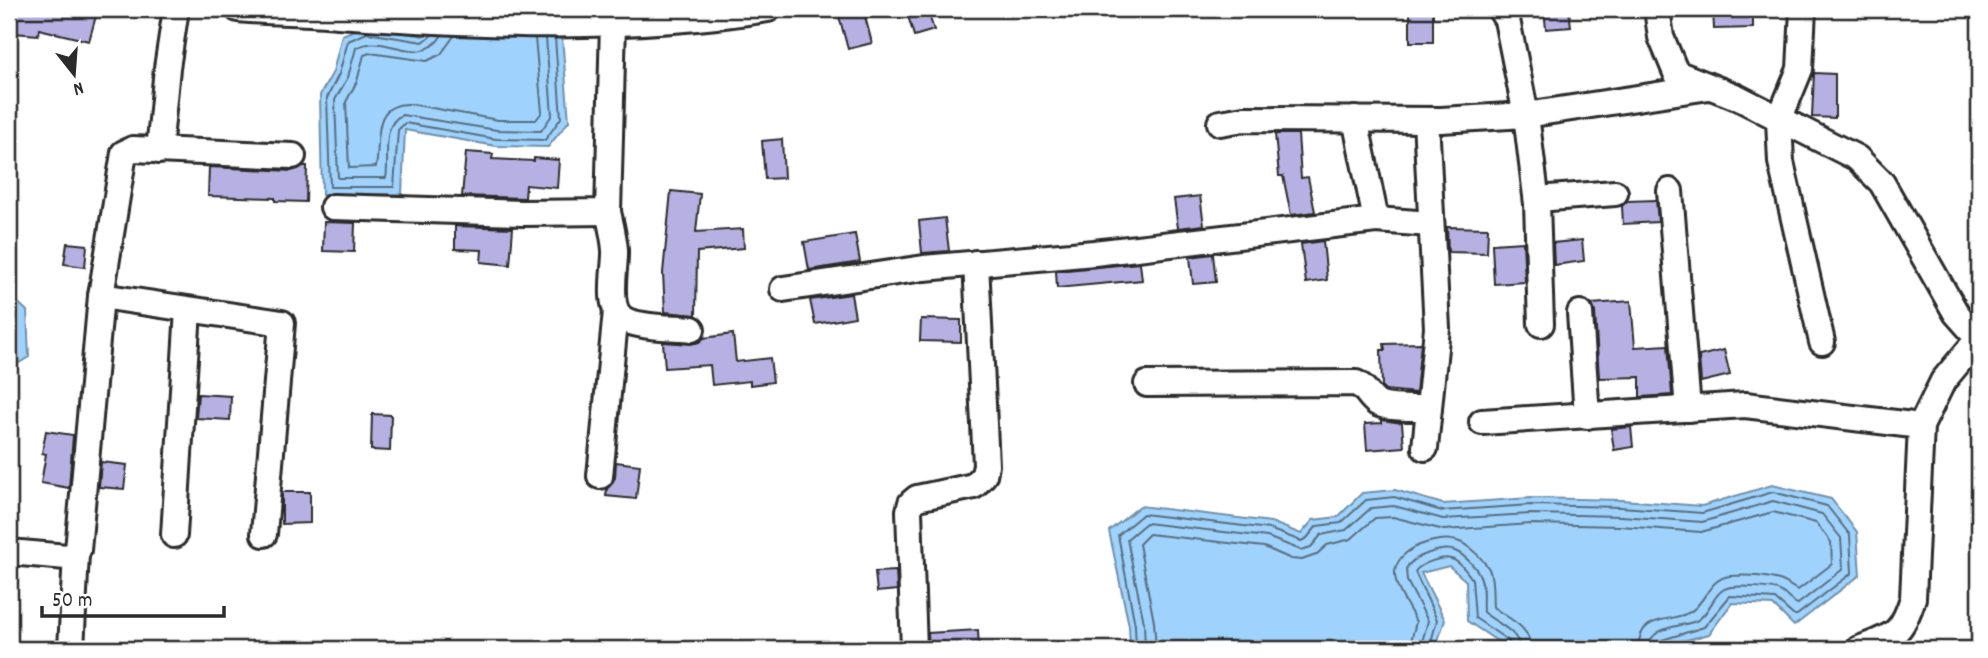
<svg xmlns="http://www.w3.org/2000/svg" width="1988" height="658" font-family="Dekko,sans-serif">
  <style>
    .water { fill: #9fd3fd; stroke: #7190a9; stroke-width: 2 }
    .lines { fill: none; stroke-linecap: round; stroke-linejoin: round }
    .shore { stroke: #596e7f; stroke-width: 2 }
    .building { fill: #b7b1e3; stroke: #2b2b2b; stroke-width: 2 }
    .street-casing { stroke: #2b2b2b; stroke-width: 30 }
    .street { stroke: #fff; stroke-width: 24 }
  </style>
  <rect width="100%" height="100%" fill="#fff"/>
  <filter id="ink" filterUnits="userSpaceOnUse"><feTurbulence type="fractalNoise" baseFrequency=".0143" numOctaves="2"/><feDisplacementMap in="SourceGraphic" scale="14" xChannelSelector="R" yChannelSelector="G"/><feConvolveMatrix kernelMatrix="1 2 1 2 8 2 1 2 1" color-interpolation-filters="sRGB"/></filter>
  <g filter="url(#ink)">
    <g class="water">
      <path d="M441,9h121l-1,16 8,96 -21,26 -52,-1 -91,-16 -3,64 -80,1 -2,-100 13,-23 9,-37 24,-9 57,10z"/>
      <path d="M9,294l18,17 2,46 -20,12z"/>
      <path d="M1772,485l59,14 26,33 3,43 -66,51 -21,-21 -41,-2 -23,31 -56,15h-144l-42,-28 -1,-40 -17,-15 -28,7 24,47 -10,29h-305l-1,-23 -20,-95 31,-25 131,16 30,12 12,-14 25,-3 24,-24 33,-3 48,14 88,-6 91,2 80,6z"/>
    </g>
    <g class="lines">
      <g class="shore">
        <path d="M432,35l-9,7 -56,-9 -19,8 -9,33 -12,24 3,89h64l4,-57 7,-7 91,16 49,1 16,-22 -6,-80"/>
        <path d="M442,35c-23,36 -54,-4 -86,13l-8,29 -13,23 3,78h48c4,-20 -6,-53 16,-63l95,15 44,1 11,-16 -6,-77"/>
        <path d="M454,36l-13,18 -14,7 -57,-8 -6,2 -7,26 -11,21 3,66 27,-1c5,-26 -6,-64 34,-63l88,16h38l6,-8 -7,-74"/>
        <path d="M1136,649l-1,-24 -17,-90 25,-21 126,15 32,12 6,-3 10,-12 24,-3 25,-23 28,-3 48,14 89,-6 90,2 81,6 71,-21 54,14 23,29 2,38 -55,42h-4l-18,-16 -45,-3 -26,31 -42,13 -4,4 -1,5"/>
        <path d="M1145,649l-1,-26 -17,-84 19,-16 121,14 34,13 10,-3 10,-12 25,-5 25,-22 23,-2 49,13 88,-5 90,2 81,6 71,-21 49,13 19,24 2,31 -45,35c-8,-2 -11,-9 -18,-13 -8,-4 -40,-5 -49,-4 -18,2 -20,27 -35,34 -17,7 -46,4 -48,28"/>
        <path d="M1156,649l-2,-27 -15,-78 10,-10 115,13 27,12 11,1 14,-5 11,-10 24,-6 24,-21 18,-1 51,13 87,-6 89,2 81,6 72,-20 43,11 15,19 1,22 -34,26c-6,-2 -11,-8 -19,-10 -14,-4 -34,-5 -49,-4 -19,2 -23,21 -35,32 -18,18 -56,1 -57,41"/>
        <path d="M1409,649l7,-27c-7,-15 -22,-34 -21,-50 2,-24 42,-37 62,-31 11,3 26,18 32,28 5,11 3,26 4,38 16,12 37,19 38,42"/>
        <path d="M1420,649l8,-28 -21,-40 -1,-12c6,-13 37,-23 49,-18 8,3 21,16 24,23 6,10 3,27 4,38 13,11 36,19 37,37"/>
        <path d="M1429,649l8,-29 -22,-48c4,-8 27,-16 36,-13 8,2 17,14 21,20l3,39 34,23 2,8"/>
      </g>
    </g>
    <g class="building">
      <path d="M9,9h58l29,7 -7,25 -50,-12 -1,6 -24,-2 1,-11 -6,-1z"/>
      <path d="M837,9h26l9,34 -24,6z"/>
      <path d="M906,9h21l7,21 -20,6z"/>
      <rect x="1410" y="9" width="23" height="33"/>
      <path d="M1544,9h25l2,18 -25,2z"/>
      <path d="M1713,9h40v19l-39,1z"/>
      <path d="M1814,73l21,1v44l-23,-1z"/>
      <path d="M1275,134h23l3,44 7,-1 7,35 -24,3 -8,-39h-4z"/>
      <path d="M782,139l2,39 -19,1 -3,-38z"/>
      <path d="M466,152l27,2 -1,5 42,2v-3l25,2 -2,28 -31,-3 -1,13 -63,-2z"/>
      <path d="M303,166h4l-1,36 -31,-1v-3l-67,-2 1,-29 83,4z"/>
      <path d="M671,191l29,3 -4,38 47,-3 1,19 -47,4 -1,63 -31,-3 -2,-39z"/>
      <path d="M1200,196l4,29 -26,3 -4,-29z"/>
      <path d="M1656,200l2,22 -35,2 -1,-18 5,-5z"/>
      <path d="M945,218l4,33 -27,2 -3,-32z"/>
      <path d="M324,222l31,1 -1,29 -31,-1z"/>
      <path d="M455,226l58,2 -3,37 -29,-3 1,-12 -27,-1z"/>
      <path d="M1447,227l41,1 -1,25 -39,-1z"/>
      <path d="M855,234l5,28 -51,8 -5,-28z"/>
      <path d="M1582,240l2,21 -30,4 -1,-22z"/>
      <path d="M1323,241l4,39 -21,3 -5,-39z"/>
      <path d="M1523,242l2,40 -31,2 -2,-40z"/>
      <path d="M67,243l20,2 -2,22 -21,-3z"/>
      <path d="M1213,254l3,28 -23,2 -3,-27z"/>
      <path d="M1140,263l2,17 -85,8 -1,-17z"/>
      <path d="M851,294l4,23 -40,7 -5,-24z"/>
      <path d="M1631,301l4,46 33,-2 4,50 -32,2v-20l-41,1 -4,-66 -3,-8z"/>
      <path d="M921,319l40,1v22l-41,-1z"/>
      <path d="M733,334l3,28 34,-4 3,24 -23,3v-4l-38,4 -2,-20 -45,3 -2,-26 28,2 8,-2 5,-4z"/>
      <path d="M1421,343l-5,50 -31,-3 -3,-3 -1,-37h4l-1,-6z"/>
      <path d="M1724,350l6,25 -29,7 -2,-26z"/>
      <path d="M198,394l33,2 -1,24 -34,-2z"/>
      <path d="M372,414l19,1 -1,36 -19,-1z"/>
      <path d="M1382,420l20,3 2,24 -37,3 -2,-26 17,-1z"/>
      <path d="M1631,427l2,20 -19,3 -3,-21z"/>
      <path d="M46,431l27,4 -4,53 -28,-5 5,-29 -4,-1z"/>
      <path d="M101,462l26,3 -3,24 -25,-2z"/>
      <path d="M616,462l24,3 -4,34 -30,-3 1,-7 8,-11z"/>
      <path d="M282,492h28v31l-28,1z"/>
      <path d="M896,571l1,19 -20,2 -2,-20z"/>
      <path d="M978,630l1,19h-50l-1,-16z"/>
    </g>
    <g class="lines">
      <g class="street-casing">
        <g id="street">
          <path d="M238,9c33,3 67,3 100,6 142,10 289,17 430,-6"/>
          <path d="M1500,9l7,11 19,95 183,-28"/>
          <path d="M1657,9l4,28 15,36 61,24 120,61 25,25 74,130 23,26"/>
          <path d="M1803,9l-3,60 -21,51 2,42 41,180"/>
          <path d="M1220,123l24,-4 197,1 85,-5 11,89 4,120"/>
          <path d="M159,151l8,-83 9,-59"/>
          <path d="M1670,191l18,218"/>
          <path d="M1537,199l78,-6"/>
          <path d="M333,207l189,6 86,-1 5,-189"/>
          <path d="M608,212c3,13 6,25 7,38 1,17 -9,56 7,68 13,10 52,9 70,11"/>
          <path d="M1376,220l55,4"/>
          <path d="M783,289l141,-21 170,-15 282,-33 -21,-101"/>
          <path d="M101,296l181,27 -18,211"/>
          <path d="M1580,313l7,103"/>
          <path d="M1147,384l209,-1c10,4 12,14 21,20 9,6 40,5 52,5"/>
          <path d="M1482,422l263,-17 176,21"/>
          <path d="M1425,448l12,-120 -11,-208"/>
          <path d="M600,476l16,-165"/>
          <path d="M174,535l14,-225"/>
          <path d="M9,552l58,5 9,-3 2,-4 23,-254 23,-143 9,-4 160,7"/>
          <path d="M71,649l5,-95"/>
          <path d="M914,649l-5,-138 2,-8 6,-5 57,-12 10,-11 2,-10 -10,-202"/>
          <path d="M1859,649c35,-14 42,-13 54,-51l8,-172 22,-45 35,-42"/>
        </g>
      </g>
      <use href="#street" class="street"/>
    </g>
  </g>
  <rect width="1988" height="658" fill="none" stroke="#fff" stroke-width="35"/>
  <rect x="18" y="18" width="1953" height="623" fill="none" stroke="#2b2b2b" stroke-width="2.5" filter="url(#ink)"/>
  <g transform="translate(74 74) rotate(163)" stroke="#ffffff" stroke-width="5" paint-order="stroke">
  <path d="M0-5L12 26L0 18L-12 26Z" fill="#2b2b2b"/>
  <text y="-10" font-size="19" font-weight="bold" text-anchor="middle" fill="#2b2b2b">N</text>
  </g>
  <path d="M42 606v10h182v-10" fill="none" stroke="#2b2b2b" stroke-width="3.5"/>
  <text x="52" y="606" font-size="21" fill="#2b2b2b" stroke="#ffffff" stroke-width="5" paint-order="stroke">50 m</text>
</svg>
